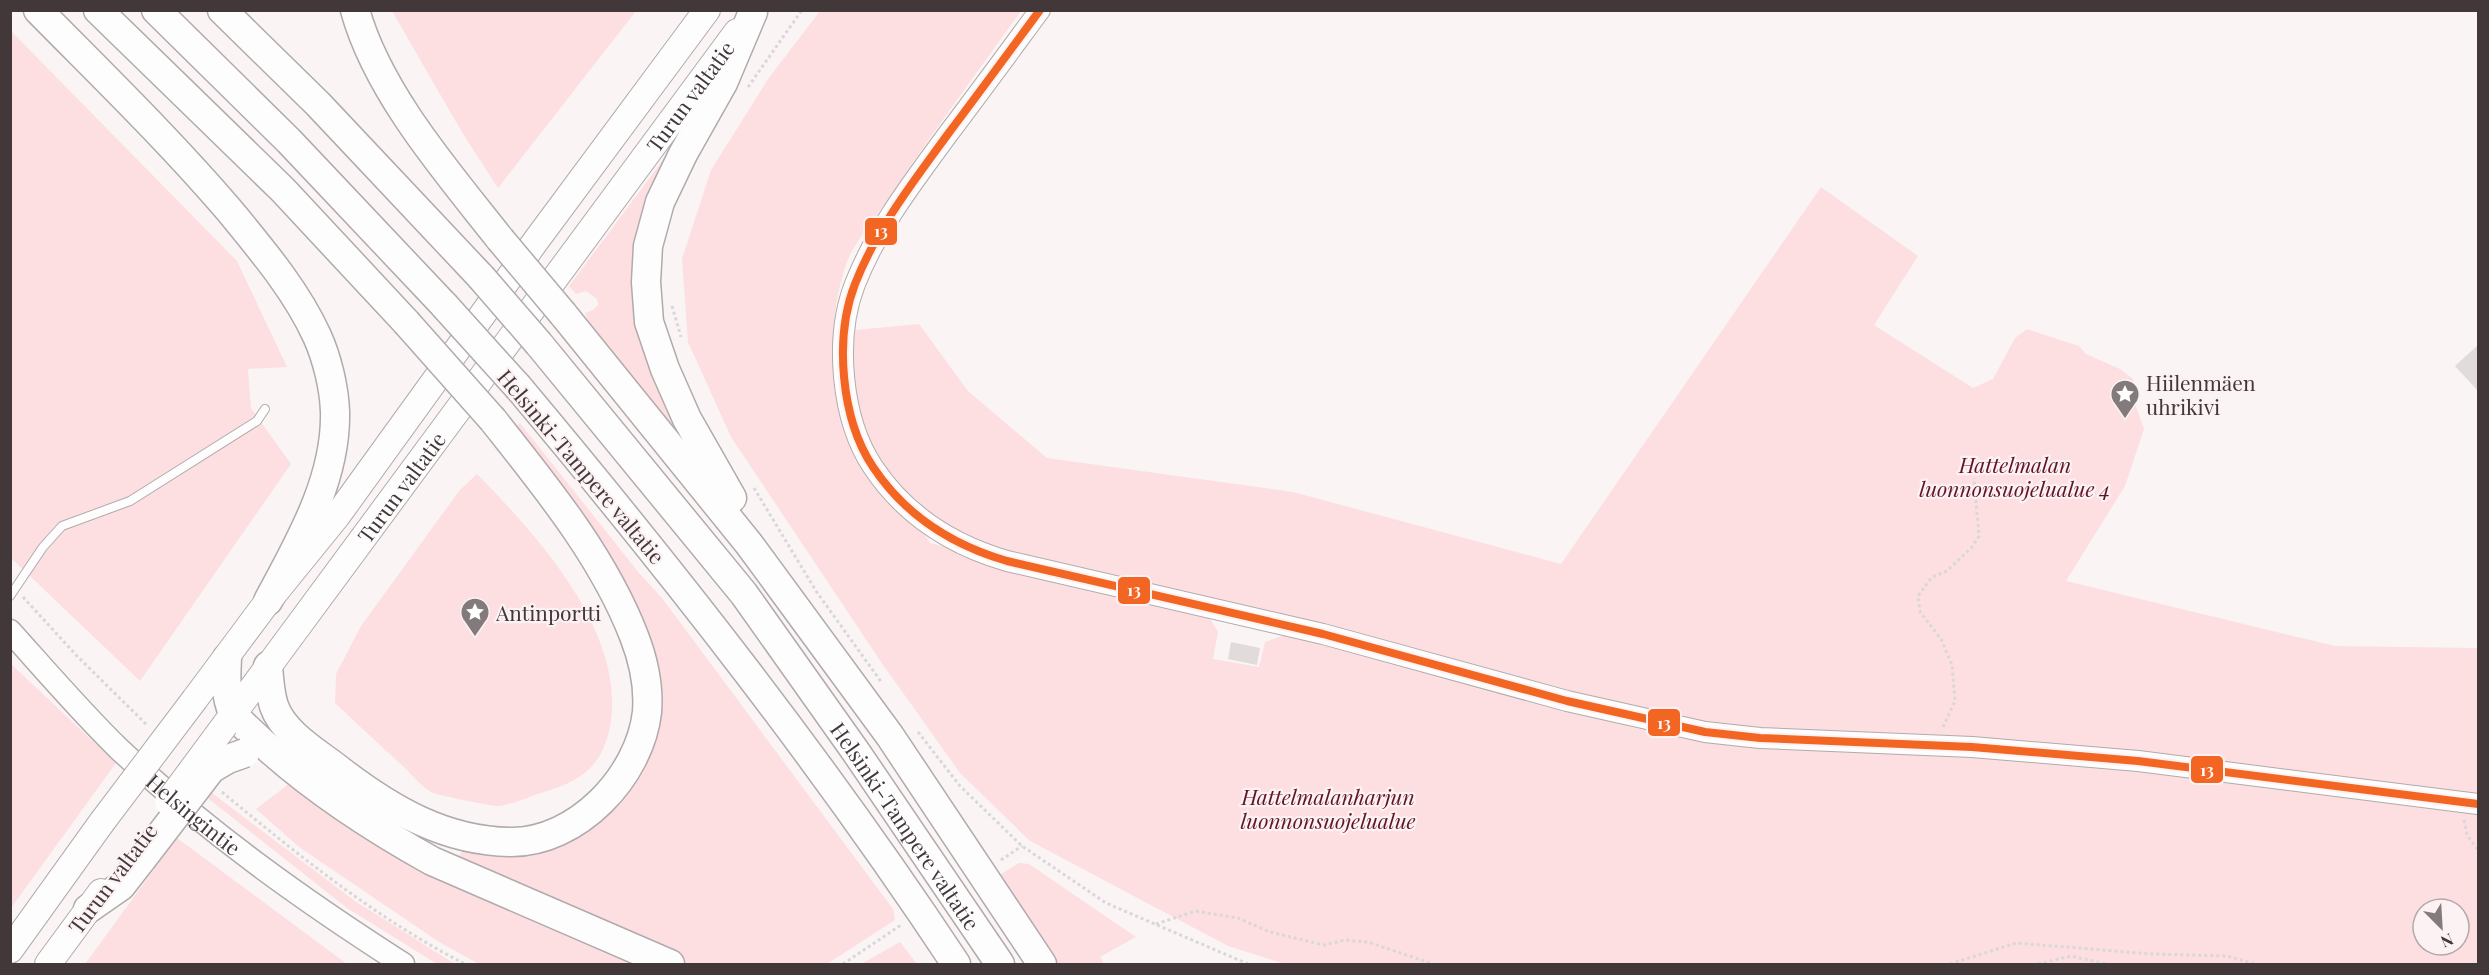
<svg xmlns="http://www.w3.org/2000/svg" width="2489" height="975" font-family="'Playfair Display',serif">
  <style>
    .green { fill: #fddfe2; fill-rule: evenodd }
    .building { fill: #e2dbdc }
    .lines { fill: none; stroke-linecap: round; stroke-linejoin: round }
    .service-casing { stroke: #b1aaab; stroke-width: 10 }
    .tertiary-casing { stroke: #b1aaab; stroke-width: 22 }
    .secondary-casing { stroke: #b1aaab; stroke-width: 25 }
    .trunk-casing { stroke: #b1aaab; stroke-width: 28 }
    .motorway-casing { stroke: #b1aaab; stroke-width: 31 }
    .path { stroke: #dad7d7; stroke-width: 3; stroke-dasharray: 3 3; stroke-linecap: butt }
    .service { stroke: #fefdfe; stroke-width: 8 }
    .tertiary { stroke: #fefdfe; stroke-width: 20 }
    .secondary { stroke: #fefdfe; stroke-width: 22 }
    .trunk { stroke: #fefdfe; stroke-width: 26 }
    .motorway { stroke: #fefdfe; stroke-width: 28 }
    .trunk-bridge-casing { stroke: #b1aaab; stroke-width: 28; stroke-linecap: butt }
    .motorway-bridge-casing { stroke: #b1aaab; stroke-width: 31; stroke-linecap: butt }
    .trunk-bridge { stroke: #fefdfe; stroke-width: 26 }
    .motorway-bridge { stroke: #fefdfe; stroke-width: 28 }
    .bus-1-casing { stroke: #fcf2f3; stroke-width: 12 }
    .bus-1 { stroke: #f26522; stroke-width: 8 }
    .labels { text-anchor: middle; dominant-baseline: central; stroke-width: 4.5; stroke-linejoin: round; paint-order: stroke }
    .street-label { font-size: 21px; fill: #423839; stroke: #fcf2f3 }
    .poi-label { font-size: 21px; fill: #423839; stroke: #fcf2f3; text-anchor: start }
    .park-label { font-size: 21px; font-style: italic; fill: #621427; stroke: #fcf2f3 }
    .line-badge { stroke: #fcf2f3; stroke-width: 2 }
    .badge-label { font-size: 16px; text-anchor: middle; font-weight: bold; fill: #fff }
  </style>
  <rect width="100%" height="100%" fill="#faf4f5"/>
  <g class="green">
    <path d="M392,11h244l-138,177 -35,-54z"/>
    <path d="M820,11h201c-45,63 -91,125 -134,190 -11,16 -34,44 -40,61 -21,58 -18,135 7,192 8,16 19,33 31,45 15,16 34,25 45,44l16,4 32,15 231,55 9,15 -5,27 46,8 6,-25 20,-7 346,92 76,15 295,16 61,5 415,50v151h-1193l-57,-18 -198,-105 -70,-68 -79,-111 -150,-225 -43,-95 -6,-83 29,-89 57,-91zM2423,909h36v36h-36z"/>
    <path d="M10,30l227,231 50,106 -39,2 3,39 40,56 -151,217 -129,-123z"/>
    <path d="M666,156l3,4 -24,68 45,222 -95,-111 -10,-26 8,-3 5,-5 -1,-6 -11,-8 -10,3 -7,-8z"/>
    <path d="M1821,187l97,69 -44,69 99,63 20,-9 22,-41 12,-9 52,17 7,8 34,15 13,10 1,22 10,28 -19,57 -59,95 269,65 143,2v148l-267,-35 -176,-19 -117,-8 -122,-2 -87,-8 -75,-16 -327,-86 -284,-65c-81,-26 -142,-64 -166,-149 -7,-24 -4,-54 -2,-78l64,-6 49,67 79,67 246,34 268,72z"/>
    <path d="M520,423l119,150 23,25 231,311 2,11 -68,44h-139l-45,-22 -187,-80 9,-16 135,-29 54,-139 -142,-248z"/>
    <path d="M477,474c59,60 147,156 134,247 -7,44 -28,60 -70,72 -13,4 -30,12 -43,13 -8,0 -61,-11 -67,-14 -9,-5 -19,-17 -26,-24 -24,-22 -47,-43 -70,-65l1,-29 25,-48 98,-135z"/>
    <path d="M11,664l105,99 -105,145z"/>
    <path d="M290,783l347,181h-158l-40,-22 -140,-95 -43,-38z"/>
    <path d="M208,790l147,111 100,63h-18l-90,-56 -142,-112z"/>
    <path d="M177,838l170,126h-262z"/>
    <path d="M1019,863l10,1 107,73 -36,20 4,7h-49l-57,-88z"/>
    <path d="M900,942l17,22h-56z"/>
  </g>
  <g class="building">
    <path d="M2478,345v46l-23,-25z"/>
    <path d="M1231,642l29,6 -3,17 -29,-6z"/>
  </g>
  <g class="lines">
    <g class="service-casing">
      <path id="service" d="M10,596l33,-49 19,-21 68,-25 127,-80 8,-12"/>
    </g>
    <g class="tertiary-casing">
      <path id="tertiary" d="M1040,10c-31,42 -61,83 -92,124 -35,48 -71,94 -93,150 -21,54 -14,135 18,183 32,48 79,78 134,94l316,73 244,67 138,31 55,6 212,9 166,14 340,43"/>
    </g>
    <g class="secondary-casing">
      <g id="secondary">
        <path id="s1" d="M10,631c36,40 71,81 109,118 87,82 184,151 284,215"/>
      </g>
    </g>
    <g class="trunk-casing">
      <g id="trunk">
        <path d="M195,699l73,-98 69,-85 198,-274 172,-232"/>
        <path id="s2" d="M225,725l512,-693"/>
        <path d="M10,950l92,-128"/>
        <path d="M48,964l53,-72"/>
      </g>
    </g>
    <g class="motorway-casing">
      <g id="motorway">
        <path d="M38,10c65,66 131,130 191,200 32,39 67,80 88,126 10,22 17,51 18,75 2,68 -36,132 -67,190"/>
        <path d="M98,10l185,180 123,132"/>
        <path d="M156,10l133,131 155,164"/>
        <path d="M222,10l96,94 163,173"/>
        <path d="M355,10c23,83 93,163 145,229"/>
        <path d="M563,314l186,230 141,192 152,228"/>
        <path id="s3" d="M539,344l205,250 112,158 144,212"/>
        <path d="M519,388c155,185 304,375 437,576"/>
        <path d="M732,498l-45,-79 -22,-50 -16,-47 -3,-40 2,-36 12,-44 23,-48 40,-71 30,-71"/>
        <path d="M227,658c-1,18 -2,38 6,55 4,7 13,14 19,20 52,50 117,93 180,128l238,103"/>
        <path d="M268,666c1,13 2,28 6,40 10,29 46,48 68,66 50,38 103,69 168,70 67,1 130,-66 137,-130 2,-25 -4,-53 -13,-76 -31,-80 -88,-149 -141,-216"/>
        <path d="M88,909l33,-23 21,-27"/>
      </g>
    </g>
    <g class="path">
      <path d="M748,87l54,-77"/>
      <path d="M672,306l9,31"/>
      <path d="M754,488l62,103 66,92"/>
      <path d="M23,597l54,59 71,70"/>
      <path d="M1943,727l12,-26 -3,-36 -11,-26 -21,-27 -2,-16 14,-19 15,-6 25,-24 7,-11 -5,-58"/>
      <path d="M918,732l42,54 62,60 84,57 142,61"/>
      <path d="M222,792c76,63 155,127 243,172"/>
      <path d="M2464,820l3,15 11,15"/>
      <path d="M1001,860l21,-14"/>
      <path d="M1156,924l40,-13 42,7 32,14 54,13 21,-5 23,2 65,22"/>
      <path d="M843,964l58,-39"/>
      <path d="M1950,964l66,-21 136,11 75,2 28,8"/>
      <path d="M2038,964l33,-8 35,8"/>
    </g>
    <use href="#service" class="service"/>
    <use href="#tertiary" class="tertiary"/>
    <use href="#secondary" class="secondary"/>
    <use href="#trunk" class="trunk"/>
    <use href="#motorway" class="motorway"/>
    <g class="trunk-bridge-casing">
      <g id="trunk-bridge">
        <path d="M168,802l57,-77"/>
        <path d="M102,822l93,-123"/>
      </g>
    </g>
    <g class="motorway-bridge-casing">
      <g id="motorway-bridge">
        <path d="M500,239l63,75"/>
        <path d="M481,277l58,67"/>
        <path d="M444,305l75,83"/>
        <path d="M406,322l87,98"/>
        <path d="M142,859l69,-90 17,-10 17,-6"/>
      </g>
    </g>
    <use href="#trunk-bridge" class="trunk-bridge"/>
    <use href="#motorway-bridge" class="motorway-bridge"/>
    <g class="bus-1-casing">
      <path id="bus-1" d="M1040,10c-31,42 -61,83 -92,124 -35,48 -71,94 -93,150 -21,54 -14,135 18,183 32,48 79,78 134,94l316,73 244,67 138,31 55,6 212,9 166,14 340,43"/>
    </g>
    <use href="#bus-1" class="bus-1"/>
  </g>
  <defs>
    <g id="sight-pin" transform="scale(1.5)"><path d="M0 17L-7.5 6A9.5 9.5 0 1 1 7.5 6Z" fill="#827a7b" stroke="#fcf2f3"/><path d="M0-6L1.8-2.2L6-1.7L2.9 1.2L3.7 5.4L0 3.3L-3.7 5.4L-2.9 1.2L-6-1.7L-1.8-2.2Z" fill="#fff"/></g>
  </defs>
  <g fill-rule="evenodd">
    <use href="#sight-pin" x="2125" y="394"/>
    <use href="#sight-pin" x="475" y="612"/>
  </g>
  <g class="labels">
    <g class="street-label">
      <text stroke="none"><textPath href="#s2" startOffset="782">Turun valtatie</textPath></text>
      <text transform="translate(582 466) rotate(50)">Helsinki-Tampere valtatie</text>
      <text stroke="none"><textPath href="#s2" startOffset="296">Turun valtatie</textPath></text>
      <text stroke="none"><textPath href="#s1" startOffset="260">Helsingintie</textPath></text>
      <text stroke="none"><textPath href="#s3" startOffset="606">Helsinki-Tampere valtatie</textPath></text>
      <text transform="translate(112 878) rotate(-53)">Turun valtatie</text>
    </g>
    <g class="poi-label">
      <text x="2146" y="382">Hiilenmäen<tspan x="2146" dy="24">uhrikivi</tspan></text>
      <text x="496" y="612">Antinportti</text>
    </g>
    <g class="park-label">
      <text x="2015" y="464">Hattelmalan<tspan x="2015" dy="24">luonnonsuojelualue 4</tspan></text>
      <text x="1328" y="796">Hattelmalanharjun<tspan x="1328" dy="24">luonnonsuojelualue</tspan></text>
    </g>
  </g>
  <g class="line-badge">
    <rect x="864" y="217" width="34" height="29" rx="6" fill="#f26522"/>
    <rect x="1117" y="576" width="34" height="29" rx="6" fill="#f26522"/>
    <rect x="1647" y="708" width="34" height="29" rx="6" fill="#f26522"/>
    <rect x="2190" y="755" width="34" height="29" rx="6" fill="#f26522"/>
  </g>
  <g class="badge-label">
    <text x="881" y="237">13</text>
    <text x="1134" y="596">13</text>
    <text x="1664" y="729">13</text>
    <text x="2207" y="776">13</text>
  </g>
  <rect width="2489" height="975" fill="none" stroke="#423839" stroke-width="24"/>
  <g transform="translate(2441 927) rotate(156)"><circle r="28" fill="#fcf2f3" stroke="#b2a8a9" stroke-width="1.5"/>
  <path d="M0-4.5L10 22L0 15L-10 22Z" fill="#827a7b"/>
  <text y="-9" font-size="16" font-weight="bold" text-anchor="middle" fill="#423839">N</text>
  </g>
</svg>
